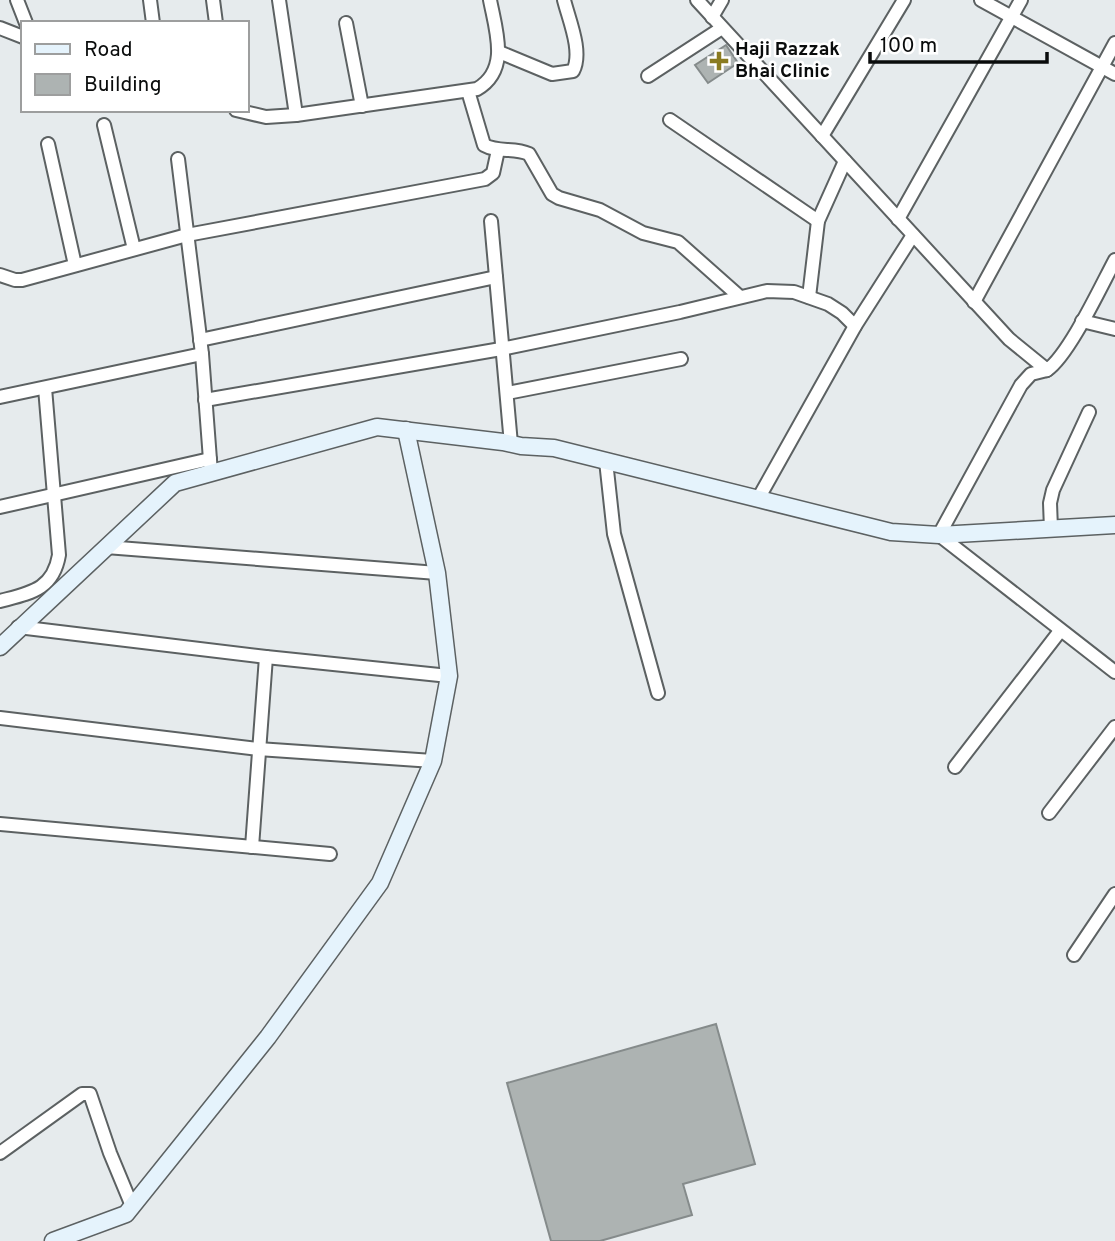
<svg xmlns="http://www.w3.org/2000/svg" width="1115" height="1241" font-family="Overpass,sans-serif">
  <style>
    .building { fill: #adb3b2; stroke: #858b8b; stroke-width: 2 }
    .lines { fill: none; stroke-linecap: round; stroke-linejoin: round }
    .street-casing { stroke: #5c6162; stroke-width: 16 }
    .secondary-casing { stroke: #5c6162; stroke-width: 19 }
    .street { stroke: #fff; stroke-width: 12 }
    .secondary { stroke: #e5f3fc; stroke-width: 16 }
    .poi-dot { fill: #8a7b20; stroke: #fff; stroke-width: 2.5 }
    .labels { text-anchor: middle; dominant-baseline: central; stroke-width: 5; stroke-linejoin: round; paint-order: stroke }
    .poi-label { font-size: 19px; font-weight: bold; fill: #0a0c0c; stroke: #fff; text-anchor: start }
  </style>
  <rect width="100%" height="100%" fill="#e6ebed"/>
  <g class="building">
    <path d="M726,45l12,18 -30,20 -13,-18z"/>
    <path d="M716,1024l39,140 -72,20 9,31 -92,26h-49l-44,-158z"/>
  </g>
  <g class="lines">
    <g class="street-casing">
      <g id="street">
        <path d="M17,0l9,23"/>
        <path d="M150,0l3,23"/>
        <path d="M213,0l3,23"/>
        <path d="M279,0l17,115"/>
        <path d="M697,0l312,339 38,31c22,-15 54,-84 68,-110"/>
        <path d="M981,0l134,74"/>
        <path d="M712,17l10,-17"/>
        <path d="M346,23l16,83"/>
        <path d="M0,28l23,9"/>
        <path d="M499,52l53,22 21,-3c10,-19 -4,-51 -9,-71"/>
        <path d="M648,76l74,-48"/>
        <path d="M468,91l16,54c14,8 30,2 45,9l23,40 7,4 41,12 43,23 35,9 62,55"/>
        <path d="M236,110l30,7 30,-2 181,-26c33,-19 19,-58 13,-89"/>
        <path d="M670,120l148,101"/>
        <path d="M104,125l30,124"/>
        <path d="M822,136l82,-136"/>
        <path d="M48,144l27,121"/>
        <path d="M178,159l24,195 9,119"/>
        <path d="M898,219l123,-219"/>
        <path d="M491,221l20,223"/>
        <path d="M0,275l15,5h7l165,-45 298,-56 8,-6 5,-23"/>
        <path d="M809,297l9,-76 27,-60"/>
        <path d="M974,302l141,-259"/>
        <path d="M1082,321l33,8"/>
        <path d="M200,340l296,-63"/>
        <path d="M1047,370l-16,4 -10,11 -82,150 176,137"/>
        <path d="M507,393l174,-34"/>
        <path d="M0,397l202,-43"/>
        <path d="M205,400l296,-51 179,-37 87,-21 27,1 34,12 14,9 13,13"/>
        <path d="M606,461l8,73 44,159"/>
        <path d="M758,499l97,-173 58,-91"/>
        <path d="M0,507l210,-48"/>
        <path d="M1051,529l-1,-26 3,-13 36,-78"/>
        <path d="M106,547l331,26"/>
        <path d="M0,601c30,-8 53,-11 59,-46l-14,-167"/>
        <path d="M18,627l248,30 183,19"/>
        <path d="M0,718l258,31 175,12"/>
        <path d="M955,767l105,-136"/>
        <path d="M1049,813l66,-86"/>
        <path d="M0,824l330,30"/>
        <path d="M252,847l14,-190"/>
        <path d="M1074,955l41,-61"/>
        <path d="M0,1153l82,-59h8l20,59 22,53"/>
      </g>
    </g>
    <g class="secondary-casing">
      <g id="secondary">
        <path d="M0,647l175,-164 202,-56 126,15 18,4 33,2 337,84 48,3 176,-10"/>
        <path d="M53,1241l73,-27 142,-177 112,-154 53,-122 16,-85 -12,-103 -31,-143"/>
      </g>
    </g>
    <use href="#street" class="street"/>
    <use href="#secondary" class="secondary"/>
  </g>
  <path class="poi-dot" d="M715.5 50.5h7v7h7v7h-7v7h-7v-7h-7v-7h7z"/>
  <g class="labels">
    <g class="poi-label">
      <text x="735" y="50">Haji Razzak<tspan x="735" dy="22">Bhai Clinic</tspan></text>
    </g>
  </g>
  <rect x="21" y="21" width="228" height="91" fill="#ffffff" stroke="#9d9e9e" stroke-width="2"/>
  <rect x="35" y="44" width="35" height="10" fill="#e5f3fc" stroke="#9d9e9e" stroke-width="2"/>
  <text x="84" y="56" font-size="21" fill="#0a0c0c">Road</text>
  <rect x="35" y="74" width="35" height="21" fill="#adb3b2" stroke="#9d9e9e" stroke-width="2"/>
  <text x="84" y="91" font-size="21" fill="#0a0c0c">Building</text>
  <path d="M870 52v10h177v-10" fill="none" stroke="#0a0c0c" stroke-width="3.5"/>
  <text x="880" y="52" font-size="21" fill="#0a0c0c" stroke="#ffffff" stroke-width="5" paint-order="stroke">100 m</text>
</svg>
